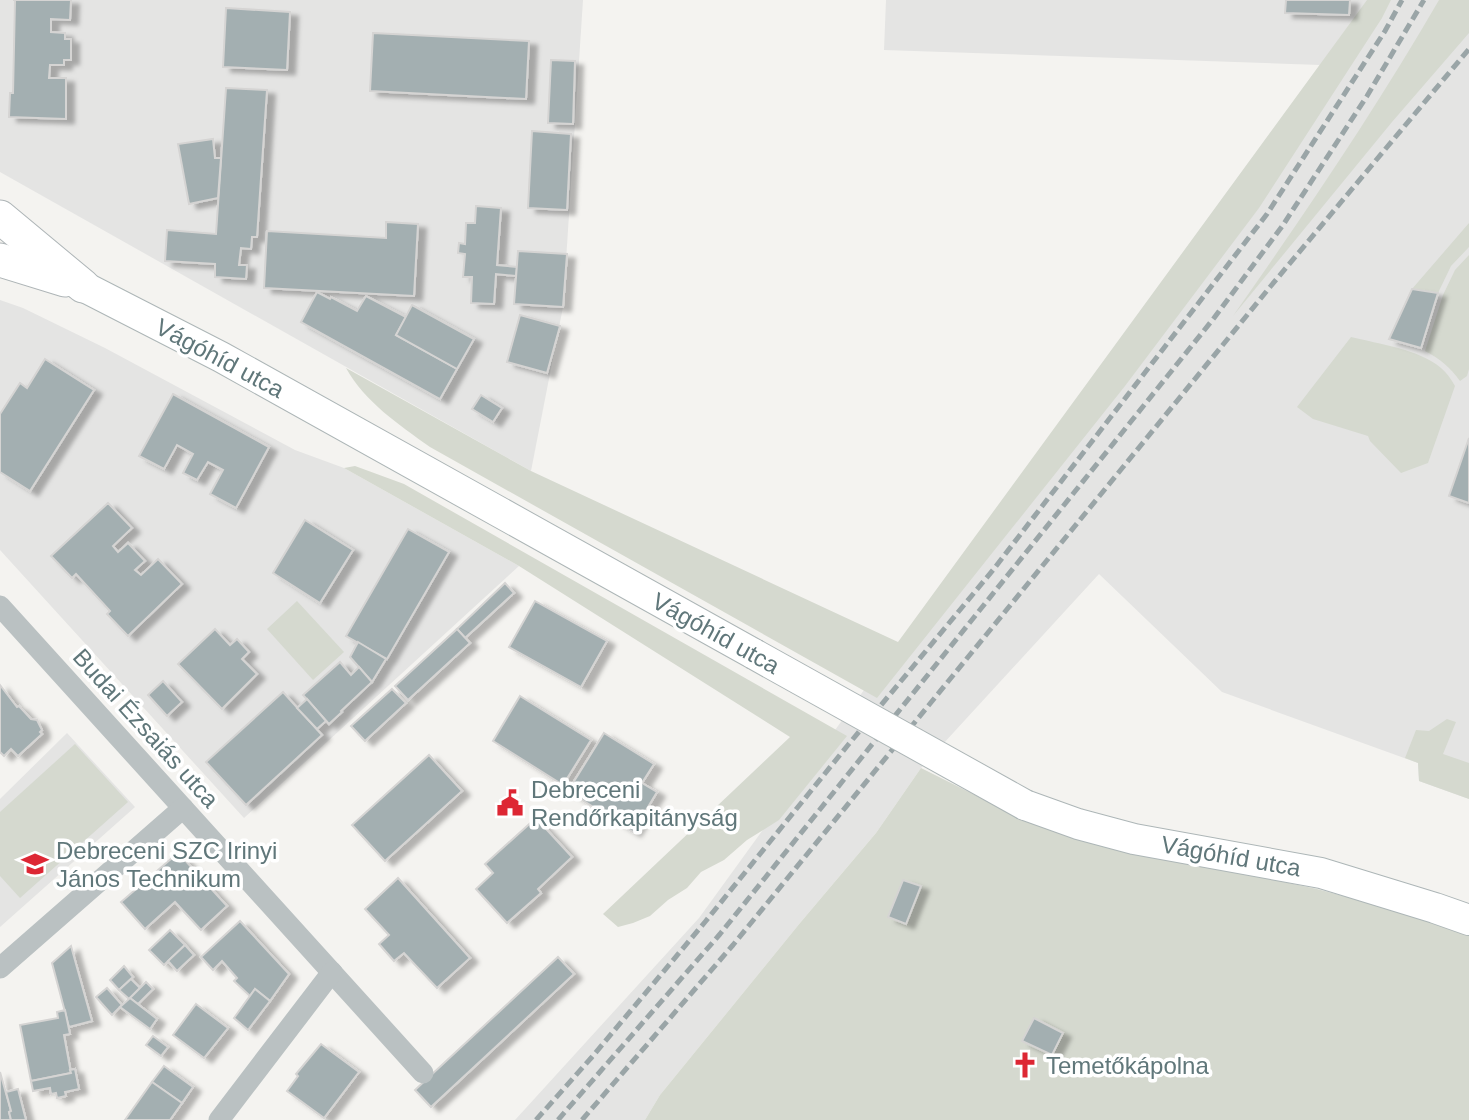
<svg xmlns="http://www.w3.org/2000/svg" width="1469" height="1120" font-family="Arial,sans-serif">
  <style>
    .built { fill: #e4e4e3 }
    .green { fill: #d5d9cf }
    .building { fill: #a3afb1; stroke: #d5d4d3; stroke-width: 2; filter: url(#shadow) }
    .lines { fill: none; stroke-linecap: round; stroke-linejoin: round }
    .secondary-casing { stroke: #adb6b7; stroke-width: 32 }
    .primary-casing { stroke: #aeb5b7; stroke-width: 35 }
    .minor { stroke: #bac1c2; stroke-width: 21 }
    .secondary { stroke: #fff; stroke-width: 30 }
    .primary { stroke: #fff; stroke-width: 33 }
    .rail { stroke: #9aa5a7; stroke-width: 5; stroke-dasharray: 10 5; stroke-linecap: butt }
    .secondary-bridge-casing { stroke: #adb6b7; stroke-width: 32; stroke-linecap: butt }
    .secondary-bridge { stroke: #fff; stroke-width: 30 }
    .labels { text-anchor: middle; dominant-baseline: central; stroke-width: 7; stroke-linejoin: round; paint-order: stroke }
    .street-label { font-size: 24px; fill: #60777a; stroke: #fff }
    .poi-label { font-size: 24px; fill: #60777a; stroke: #fff; text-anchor: start }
  </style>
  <defs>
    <filter id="shadow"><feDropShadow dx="8" dy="4.5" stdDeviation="2" flood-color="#0004"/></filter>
  </defs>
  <rect width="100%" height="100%" fill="#f4f3f0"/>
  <g class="built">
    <path d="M0,0h583l-20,307 -32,164 -531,-299z"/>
    <path d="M886,0h583v799l-50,-18 -1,-18 -196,-71 -123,-118 -178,194 -45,65 -76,90 -140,172 -15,25h-130l184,-202 199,-275 422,-578 -436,-15z"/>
    <path d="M0,300l23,8 82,40 190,102 49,18 175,98 -275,252 -244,-268z"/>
    <path d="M67,733l68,74 -135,120v-128z"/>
  </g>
  <g class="green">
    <path d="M1367,0h24l-9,18 -123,190 -134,178 -248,312 -447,-251c-32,-23 -65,-45 -84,-79l185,103 367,171z"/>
    <path d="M1439,0h30v33l-77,89 -159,194c72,-103 143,-207 206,-316z"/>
    <path d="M1469,223v24l-18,19 -13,27 -26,-4z"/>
    <path d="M1469,255v114l-2,7 -7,5c-10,-14 -20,-22 -35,-30l18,-56 12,-25z"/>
    <path d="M1351,337c28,7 68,12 90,31 6,5 10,11 14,18l-27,77 -27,10 -31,-32 -2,-5 -55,-17 -16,-12z"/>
    <path d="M355,466l49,18 443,252 -68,84 -32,20 -23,20 -23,12 -14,16 -19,12 -18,16 -17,7 -15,4 -15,-13 187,-177 -271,-171 -175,-98z"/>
    <path d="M297,601l47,51 -31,28 -46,-51z"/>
    <path d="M1447,719l9,3 -13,32 26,9v36l-50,-18 -1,-18 -13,-5 11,-28 13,1z"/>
    <path d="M75,744l53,58 -108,96 -20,-22v-64z"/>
    <path d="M921,768l98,49 141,39 157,33 138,37 14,5v189h-824l15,-25 140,-172 76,-90z"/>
  </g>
  <g class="building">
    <path d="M13,0h58l-1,20 -19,-1v13l14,1v6h6v21h-7v5h-14l-1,13h17v41l-57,-2 1,-24h3l2,-93z"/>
    <path d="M1286,0h64l-1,15 -64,-2z"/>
    <path d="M226,8l64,4 -3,58 -64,-3z"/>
    <path d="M373,33l156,8 -3,58 -156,-8z"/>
    <path d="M551,60l24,1 -2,63 -25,-1z"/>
    <path d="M226,88l41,2 -10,147h-5l-1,12 -10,-1 -2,17h8l-1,14 -31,-2v-13l-50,-3 2,-31 49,4z"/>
    <path d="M532,131l39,3 -4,76 -39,-2z"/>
    <path d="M213,139l2,19h6l-3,40 -29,6 -11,-60z"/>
    <path d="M476,206l25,2 -4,57 20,2 -1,9 -20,-2 -2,30 -23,-1 1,-26h-9l2,-23 -7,-1 1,-10 6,1 1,-21h9z"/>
    <path d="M386,222l32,2 -4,72 -150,-8 3,-57 119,7z"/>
    <path d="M518,251l49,3 -4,53 -49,-3z"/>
    <path d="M1412,289l26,4 -17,55 -32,-9z"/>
    <path d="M317,292l13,7 1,-2 26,14 9,-15 40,21 -10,18 61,34 -17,30 -139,-77z"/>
    <path d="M412,305l62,34 -17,30 -61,-34z"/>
    <path d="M520,315l40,11 -13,47 -40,-11z"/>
    <path d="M45,359l49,31 -64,101 -30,-19v-58l20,-31 7,5z"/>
    <path d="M173,394l96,53 -33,61 -26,-14 13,-24 -15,-8 -11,18 -14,-7 10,-19 -16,-9 -13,24 -25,-13z"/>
    <path d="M481,395l21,13 -9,14 -21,-13z"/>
    <path d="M1469,438v65l-20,-7z"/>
    <path d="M108,503l24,25 -19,18 5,6 10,-9 17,18 -10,9 6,5 17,-16 24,25 -54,52 -21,-22 3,-3 -34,-37 -4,4 -21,-22z"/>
    <path d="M305,520l48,30 -33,53 -47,-30z"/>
    <path d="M408,529l41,23 -62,107 -41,-23z"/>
    <path d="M505,583l9,10 -49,45 -8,-9z"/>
    <path d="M535,601l72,40 -26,46 -72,-40z"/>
    <path d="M215,629l15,16 7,-6 12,13 -7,7 15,15 -35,35 -44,-45z"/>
    <path d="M457,629l13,14 -62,57 -13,-14z"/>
    <path d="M358,642l28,17 -14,23 -22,-25z"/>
    <path d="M340,662l11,13 8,-8 13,15 -31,29 1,1 -13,12 -26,-29z"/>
    <path d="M163,681l19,21 -15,14 -19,-21z"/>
    <path d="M0,685l17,22 2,-1 12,13 6,1 5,10 -2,2 2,2 -24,22 -7,-7 -7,7 -4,-4z"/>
    <path d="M392,689l14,14 -41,38 -14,-15z"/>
    <path d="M283,692l39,43 -76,70 -40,-43z"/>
    <path d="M520,696l71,44 -28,45 -70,-44z"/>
    <path d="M307,699l19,22 -9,8 -20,-21z"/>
    <path d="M604,733l50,31 -12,19 15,9 -24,40 -65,-41z"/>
    <path d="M429,755l33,36 -77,70 -33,-36z"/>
    <path d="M536,818l36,39 -34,32 3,4 -34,30 -31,-34 17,-16 -8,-9z"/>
    <path d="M172,858h11l44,48 -26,24 -26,-28 -30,27 -24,-27z"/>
    <path d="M398,878l72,80 -33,30 -33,-35 -10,8 -15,-17 10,-9 -24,-26z"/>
    <path d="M903,880l18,6 -15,38 -18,-7z"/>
    <path d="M240,921l49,53 -19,27 -15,-12 -5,7 -16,-15 3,-3 -15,-17 -9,9 -12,-13z"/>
    <path d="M170,930l15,15 -21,20 -15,-15z"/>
    <path d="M185,945l9,10 -17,16 -9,-10z"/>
    <path d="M71,946l21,75 -23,6 -17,-64z"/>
    <path d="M558,957l16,17 -143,133 -16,-17z"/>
    <path d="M124,966l9,11 -14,13 -9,-10z"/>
    <path d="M131,979l9,9 -11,11 -10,-9z"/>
    <path d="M146,982l7,7 -15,15 -8,-6z"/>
    <path d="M107,988l15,17 -10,10 -16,-18z"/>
    <path d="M255,989l15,12 -22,29 -14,-12z"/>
    <path d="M130,998l27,21 -7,10 -30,-22z"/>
    <path d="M196,1004l32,24 -24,30 -31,-23z"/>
    <path d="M65,1010l5,24 -6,1 7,38 -40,8 -11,-56 38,-7 -1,-6z"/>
    <path d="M1034,1018l29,15 -11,22 -30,-14z"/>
    <path d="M153,1036l15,11 -7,9 -15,-11z"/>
    <path d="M321,1044l38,28 -35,46 -37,-27 11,-15 -2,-2z"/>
    <path d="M164,1066l29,21 -11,16 -30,-21z"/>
    <path d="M75,1069l4,20 -14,3 1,4 -9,2 -1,-5 -5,1 -1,-6 -17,3 -2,-10 40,-8 -1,-3z"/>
    <path d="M0,1072l11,39 -2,1 2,8h-11z"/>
    <path d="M152,1082l30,21 -12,17h-45z"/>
    <path d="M18,1089l8,31h-15l-2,-8 2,-1 -5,-19z"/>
  </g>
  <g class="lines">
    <g class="secondary-casing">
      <g id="secondary">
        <path d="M61,275l160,82 533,297"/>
        <path d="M1025,805l53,19 56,15 187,34 114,35 34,12"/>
      </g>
    </g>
    <g class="primary-casing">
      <g id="primary">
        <path d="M0,217l83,69"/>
        <path d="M0,260l65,20"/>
      </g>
    </g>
    <g class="minor">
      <path d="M0,606l423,467"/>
      <path d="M0,968l183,-160"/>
      <path d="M219,1120l113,-148"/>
    </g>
    <use href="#secondary" class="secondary"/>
    <use href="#primary" class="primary"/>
    <g class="rail">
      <path d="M536,1120l56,-63 113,-135 143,-177 145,-175 274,-356 118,-183 17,-31"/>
      <path d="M558,1120l162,-186 494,-616 69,-93 84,-129 57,-96"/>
      <path d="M582,1120l151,-175 537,-658 199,-238"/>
    </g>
    <g class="secondary-bridge-casing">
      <path id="secondary-bridge" d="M754,654l271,151"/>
    </g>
    <use href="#secondary-bridge" class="secondary-bridge"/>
  </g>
  <defs>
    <g id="civic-bare" transform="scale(2.1)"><path d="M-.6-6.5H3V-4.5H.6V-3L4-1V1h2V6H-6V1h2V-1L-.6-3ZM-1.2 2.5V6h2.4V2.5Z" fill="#dd2734" stroke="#fff" stroke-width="2.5" paint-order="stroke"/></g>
    <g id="school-bare" transform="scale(2.1)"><path d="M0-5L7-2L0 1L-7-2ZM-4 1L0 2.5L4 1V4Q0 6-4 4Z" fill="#dd2734" stroke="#fff" stroke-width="2.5" paint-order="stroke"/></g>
    <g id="church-bare" transform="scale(2.1)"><path d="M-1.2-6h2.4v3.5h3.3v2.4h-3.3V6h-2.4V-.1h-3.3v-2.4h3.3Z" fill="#dd2734" stroke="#fff" stroke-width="2.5" paint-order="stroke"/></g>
  </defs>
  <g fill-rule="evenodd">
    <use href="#civic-bare" x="510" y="803"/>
    <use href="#school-bare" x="35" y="864"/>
    <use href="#church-bare" x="1025" y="1065"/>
  </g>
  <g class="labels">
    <g class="street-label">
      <text transform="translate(220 358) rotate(28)">Vágóhíd utca</text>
      <text transform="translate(716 633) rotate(29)">Vágóhíd utca</text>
      <text transform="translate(146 728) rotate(48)">Budai Ézsaiás utca</text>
      <text transform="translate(1231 856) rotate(10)">Vágóhíd utca</text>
    </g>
    <g class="poi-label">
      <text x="531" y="789">Debreceni<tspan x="531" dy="28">Rendőrkapitányság</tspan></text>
      <text x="56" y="850">Debreceni SZC Irinyi<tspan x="56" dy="28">János Technikum</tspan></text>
      <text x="1046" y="1065">Temetőkápolna</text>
    </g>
  </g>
</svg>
